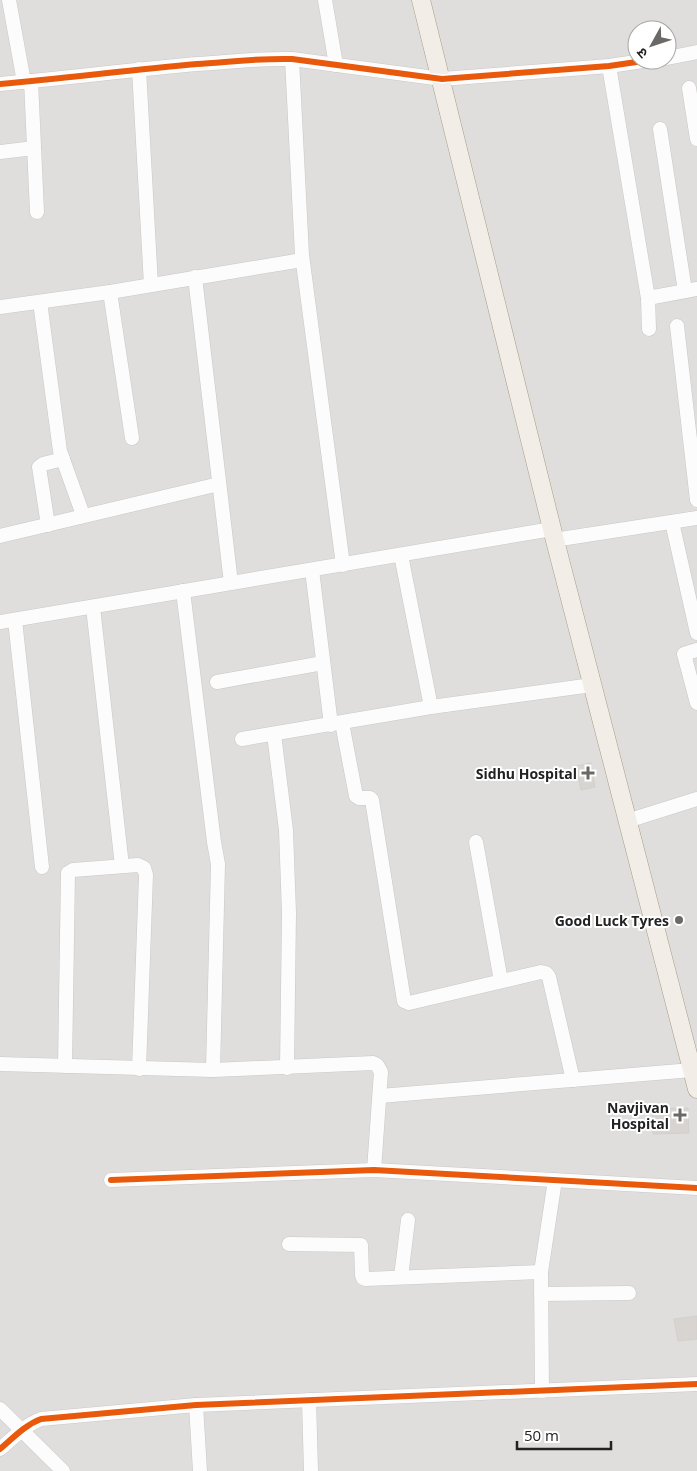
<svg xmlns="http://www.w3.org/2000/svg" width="697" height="1471" font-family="'Open Sans','Noto Sans Devanagari',sans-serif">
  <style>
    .residential { fill: #dfdedc; fill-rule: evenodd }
    .building { fill: #d7d4d2; stroke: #d3d0cc }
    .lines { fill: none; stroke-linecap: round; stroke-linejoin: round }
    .minor-casing { stroke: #c9c8c7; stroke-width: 15 }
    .major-casing { stroke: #a79c86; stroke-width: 19 }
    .minor { stroke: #fdfcfc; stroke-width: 14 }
    .major { stroke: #f3ede7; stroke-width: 18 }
    .cycleway-casing { stroke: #fff; stroke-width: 9 }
    .cycleway { stroke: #e8590c; stroke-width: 6 }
    .poi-dot { fill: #6a6968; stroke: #fff; stroke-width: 2 }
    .labels { text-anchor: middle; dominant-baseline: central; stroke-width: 4; stroke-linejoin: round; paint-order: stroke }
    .poi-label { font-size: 14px; font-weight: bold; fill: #222; stroke: #fff; text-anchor: end }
  </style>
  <rect width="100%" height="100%" fill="#f0eeeb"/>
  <path class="residential" d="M0,0h697v1471h-697zM637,30h30v30h-30z"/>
  <g class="building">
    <path d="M591,763l4,24 -14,3 -5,-24z"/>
    <path d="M688,1108l1,25 -36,1 -1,-25z"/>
    <path d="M697,1316v23l-19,2 -4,-22z"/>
  </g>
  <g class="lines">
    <g class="minor-casing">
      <g id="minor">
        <path d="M9,0l15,82"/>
        <path d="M325,0l11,65"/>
        <path d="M667,58l30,-6"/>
        <path d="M292,59l10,196 41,310"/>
        <path d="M609,66l39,232"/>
        <path d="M139,69l12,216"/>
        <path d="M31,81l6,131"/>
        <path d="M0,84c66,-6 131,-14 197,-20 32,-2 63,-6 95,-5l150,20 167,-13 41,-6"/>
        <path d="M689,88l8,51"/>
        <path d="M660,129l25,162"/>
        <path d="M0,152l34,-4"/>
        <path d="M195,277l36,306"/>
        <path d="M110,292l22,146"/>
        <path d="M40,302l20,149 23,64"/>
        <path d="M0,307l110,-15 192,-32"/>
        <path d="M677,326l20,174"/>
        <path d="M649,329l-1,-31 49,-9"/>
        <path d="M672,522l25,111"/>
        <path d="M48,525l-9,-58 4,-3 20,-5"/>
        <path d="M0,536l219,-52"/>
        <path d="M554,540l143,-22"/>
        <path d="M401,555l30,152"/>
        <path d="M312,570l19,155"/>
        <path d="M183,591l31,251 4,22 -5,206"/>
        <path d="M93,607l29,259"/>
        <path d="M15,620l27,247"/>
        <path d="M0,622l552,-93"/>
        <path d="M697,650l-13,4 13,49"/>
        <path d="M217,682l106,-19"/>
        <path d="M342,723l14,73 3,2h11l2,2 32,201 5,2 132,-31 5,1 3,4 24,103"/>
        <path d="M274,734l12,96 3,83 -2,155"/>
        <path d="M242,739l189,-32 161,-22"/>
        <path d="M627,821l70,-22"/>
        <path d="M476,842l25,139"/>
        <path d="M0,1064l213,6 160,-7 4,2 4,7 -7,98"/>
        <path d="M65,1066l3,-193 5,-3 65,-5 6,3 2,7 -7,194"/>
        <path d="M380,1096l312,-26"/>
        <path d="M111,1180l263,-10 323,18"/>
        <path d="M289,1244l72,1 1,30 1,3 3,1 175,-7"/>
        <path d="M401,1277l7,-57"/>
        <path d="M541,1294l88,-1"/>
        <path d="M542,1391l-1,-119 14,-92"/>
        <path d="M309,1400l2,71"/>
        <path d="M196,1405l4,66"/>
        <path d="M0,1409l63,62"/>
        <path d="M0,1449c13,-11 25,-24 41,-30l155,-14 501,-21"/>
      </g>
    </g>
    <g class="major-casing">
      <path id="major" d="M421,0l131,529 145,560"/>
    </g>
    <use href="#minor" class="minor"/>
    <use href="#major" class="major"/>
    <g class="cycleway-casing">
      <g id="cycleway">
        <path d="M0,84c66,-6 131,-14 197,-20 32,-2 63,-6 95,-5l150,20 167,-13 41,-6"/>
        <path d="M111,1180l263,-10 323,18"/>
        <path d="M0,1449c13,-11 25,-24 41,-30l155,-14 501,-21"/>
      </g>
    </g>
    <use href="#cycleway" class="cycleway"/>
  </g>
  <g class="poi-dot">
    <path d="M585.5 765.5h5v5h5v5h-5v5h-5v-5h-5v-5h5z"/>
    <circle cx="679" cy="920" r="5"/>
    <path d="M677.5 1107.5h5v5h5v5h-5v5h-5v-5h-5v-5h5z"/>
  </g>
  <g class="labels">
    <g class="poi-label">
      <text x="577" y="773">Sidhu Hospital</text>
      <text x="669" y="920">Good Luck Tyres</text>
      <text x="669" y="1107">Navjivan<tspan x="669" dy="16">Hospital</tspan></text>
    </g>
  </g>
  <g transform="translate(652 45) rotate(230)"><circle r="24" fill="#ffffff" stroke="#a7a7a7"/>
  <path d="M0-4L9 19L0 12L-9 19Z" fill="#6a6968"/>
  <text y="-8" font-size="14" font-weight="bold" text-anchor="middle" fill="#222222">उ</text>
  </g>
  <path d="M517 1441v8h94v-8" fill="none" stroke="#222222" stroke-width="2.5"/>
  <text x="524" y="1441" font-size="15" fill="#222222" stroke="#ffffff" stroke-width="4" paint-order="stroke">50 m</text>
</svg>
